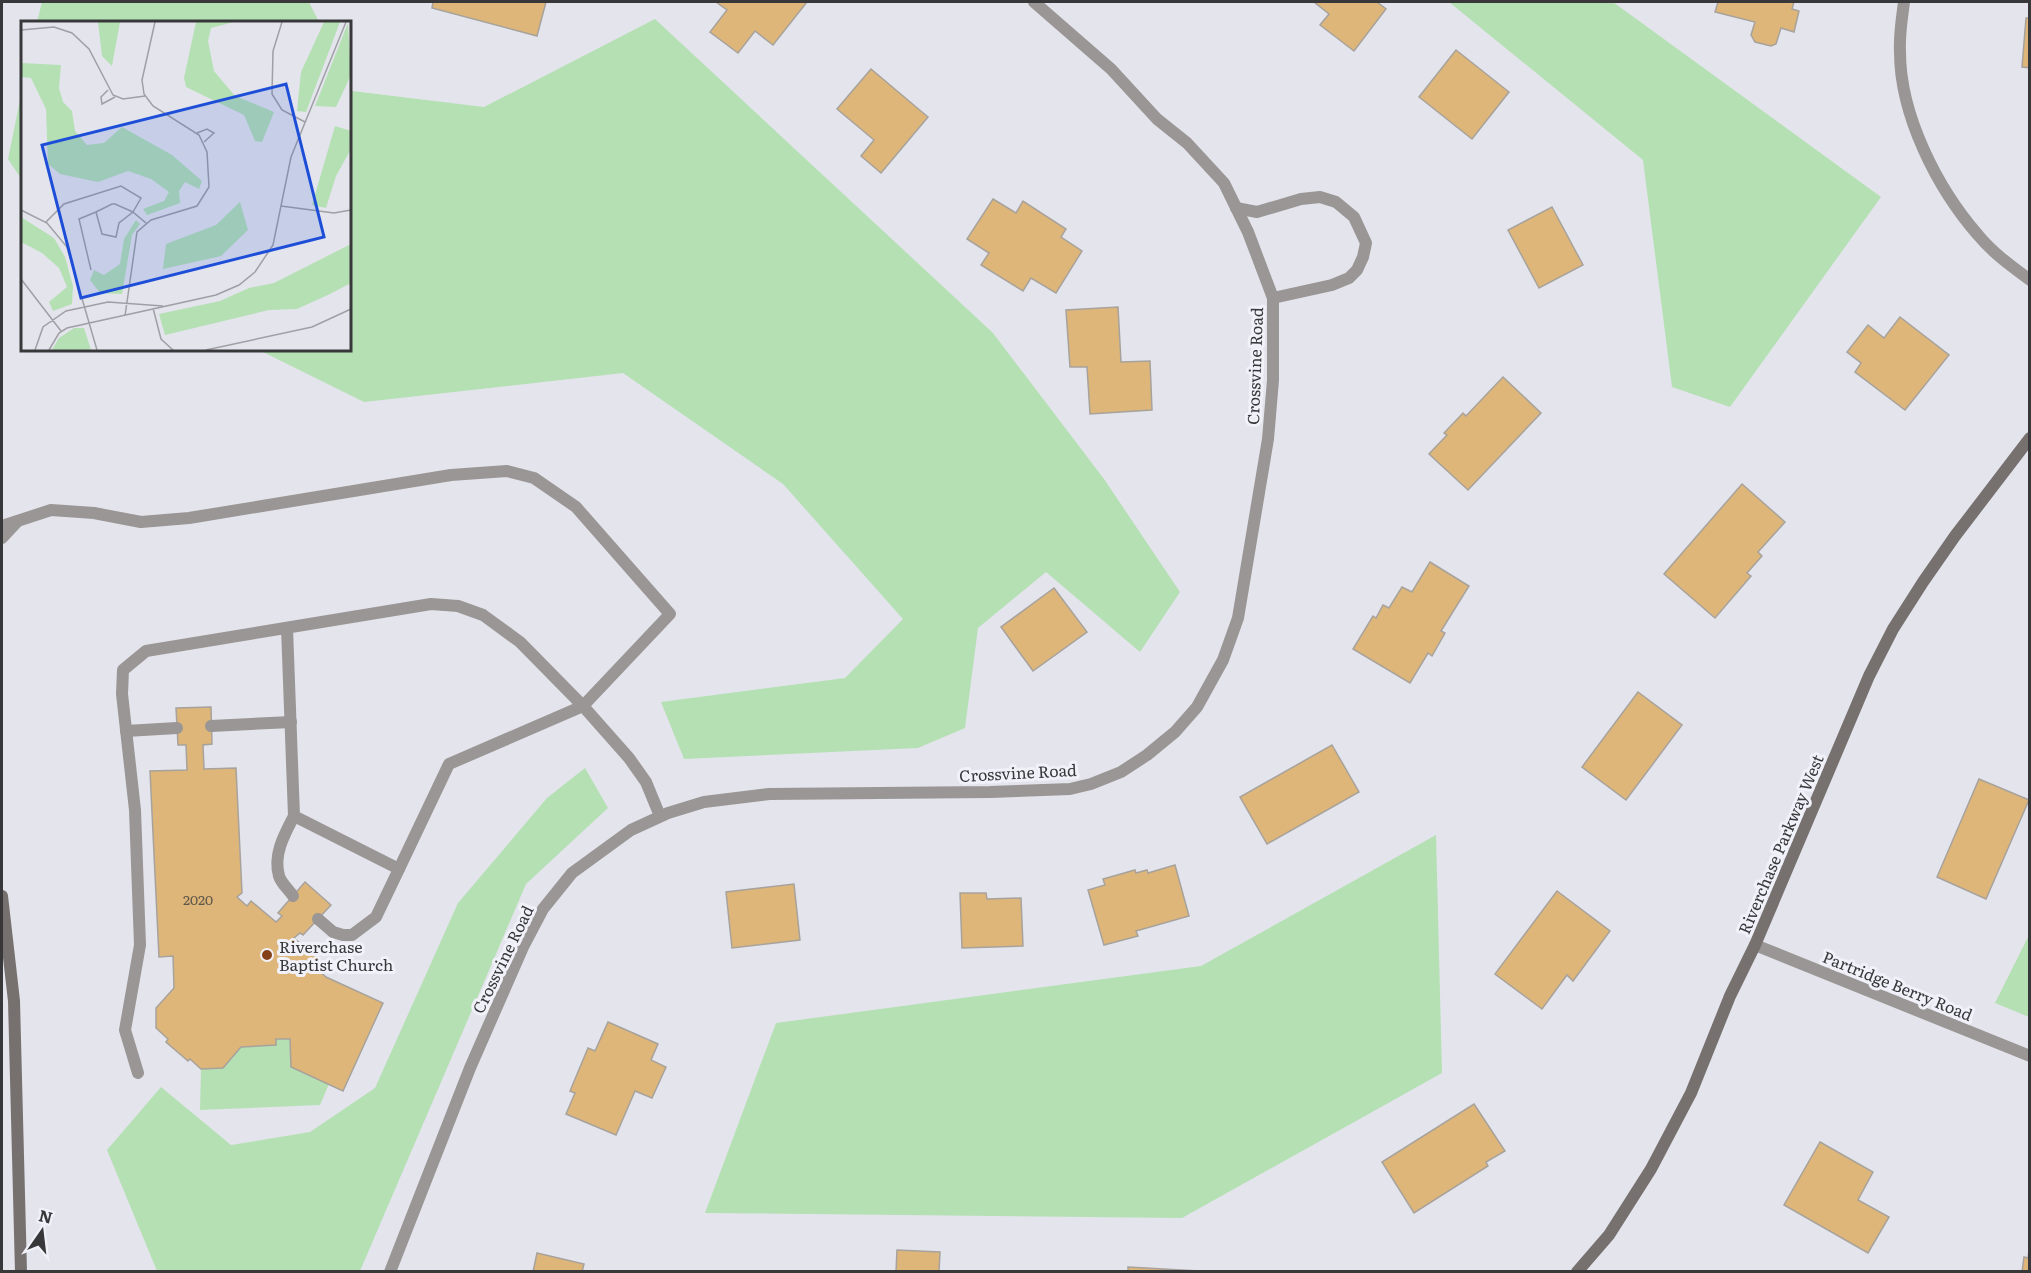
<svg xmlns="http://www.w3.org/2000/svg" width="2031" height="1273" font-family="Literata,serif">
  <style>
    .green { fill: #b5e0b4 }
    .building { fill: #deb679; stroke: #a7a29c; stroke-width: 1.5 }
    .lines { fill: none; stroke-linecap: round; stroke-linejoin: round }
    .lane { stroke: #9a9695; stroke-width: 12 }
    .street { stroke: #9a9695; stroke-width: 12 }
    .secondary { stroke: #76716f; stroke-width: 12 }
    .poi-dot { fill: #844016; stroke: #f1f1fa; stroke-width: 2 }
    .labels { text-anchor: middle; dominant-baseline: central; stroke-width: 6; stroke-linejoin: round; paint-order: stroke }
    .number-label { font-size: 14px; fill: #62584a }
    .street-label { font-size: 16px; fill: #38383b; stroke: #f1f1fa }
    .poi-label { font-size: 16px; fill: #38383b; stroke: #f1f1fa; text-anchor: start }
    .inset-road { fill: none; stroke: #9f9fa5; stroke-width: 1.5 }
    .view { fill: #1d4ed8; fill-opacity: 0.15; stroke: #1d4ed8; stroke-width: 3 }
    .inset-edge { fill: none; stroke: #38383b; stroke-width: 3 }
  </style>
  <rect width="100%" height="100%" fill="#e4e4ec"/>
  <g class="green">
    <path d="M42,2h267l10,20h-282z"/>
    <path d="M1449,2h164l268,195 -151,210 -58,-20 -29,-227z"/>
    <path d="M655,19l338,314 111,146 76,113 -40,60 -94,-80 -68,56 -13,100 -47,20 -234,11 -23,-57 184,-24 58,-59 -120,-135 -160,-111 -259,29 -105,-52h91v-264l2,5 132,16z"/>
    <path d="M22,90v90l-14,-21z"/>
    <path d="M585,768l23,40 -82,76 -166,387h-203l-50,-121 54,-63 70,58 79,-13 65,-44 83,-185 89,-105z"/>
    <path d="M1436,835l6,238 -260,145 -477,-5 71,-190 425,-57z"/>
    <path d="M2029,935v82l-34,-14z"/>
    <path d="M276,1039h14l1,28 38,17 -9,21 -120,5 1,-41 22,-1 18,-21 34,-2z"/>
  </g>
  <g class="building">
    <path d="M433,2h113l-9,34 -105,-28z"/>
    <path d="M716,2h91l-34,43 -18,-14 -17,22 -28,-21 17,-22z"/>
    <path d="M1314,2h63l9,7 -32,42 -34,-26 9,-11z"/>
    <path d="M1718,2h76l-2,7 7,2 -5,21 -13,-4 -5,16 -5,2 -16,-4 -4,-7 4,-13 -40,-10z"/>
    <path d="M2026,18h4v50l-8,-1z"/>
    <path d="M1456,50l53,42 -37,47 -53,-42z"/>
    <path d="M871,69l57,48 -47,56 -20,-17 13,-16 -37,-31z"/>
    <path d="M993,199l23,14 7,-12 43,28 -5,8 21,14 -26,42 -25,-15 -8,13 -42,-26 8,-12 -22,-14z"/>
    <path d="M1552,207l31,58 -44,23 -31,-58z"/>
    <path d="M1118,307l3,55 29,-1 2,49 -62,4 -3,-47h-17l-4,-57z"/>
    <path d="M1900,317l49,38 -44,55 -50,-38 6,-9 -14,-11 21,-27 16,13z"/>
    <path d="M1503,377l38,36 -73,77 -39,-36 18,-19 -3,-2 19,-20 3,3z"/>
    <path d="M1742,484l43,38 -27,30 4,4 -15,17 4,3 -36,42 -51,-44z"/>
    <path d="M1430,562l39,24 -28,45 4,2 -13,23 -4,-3 -18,30 -57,-34 20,-33 3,2 7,-13 6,3 13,-21 10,5z"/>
    <path d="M1054,588l33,44 -54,39 -32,-44z"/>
    <path d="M1638,692l44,33 -56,75 -44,-33z"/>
    <path d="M211,707l1,37 -9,1 1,24 32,-1 6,125 -5,4 10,9 4,-5 25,21 6,-6 -4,-3 27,-31 26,23 -28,30 -3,-2 -6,5 25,22 -5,6 12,11 57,26 -40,88 -52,-24 -1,-28h-14v6l-35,2 -18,21 -22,1 -11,-10 -2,2 -22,-19 2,-3 -12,-11v-20l18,-20 -1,-32 -14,1 -9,-186 37,-1 -1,-25h-8l-2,-37z"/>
    <path d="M1332,745l27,47 -92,52 -27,-47z"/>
    <path d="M1979,779l50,21 -43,99 -49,-22z"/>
    <path d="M1175,865l14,51 -53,15 2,5 -34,9 -16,-55 17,-5 -2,-6 32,-9 1,3 11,-3 1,3z"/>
    <path d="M794,884l6,56 -68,8 -6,-56z"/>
    <path d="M1557,891l53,40 -37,50 -6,-6 -25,34 -47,-35z"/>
    <path d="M960,893h26l1,6 34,-1 2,48 -61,2z"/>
    <path d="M608,1022l50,22 -7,16 15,7 -14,31 -17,-7 -19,44 -50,-21 9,-21 -5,-2 18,-43 7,3z"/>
    <path d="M1474,1104l31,47 -19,11 2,4 -74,47 -32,-51z"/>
    <path d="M1820,1142l53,30 -15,28 31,17 -21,36 -84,-48z"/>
    <path d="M897,1250l43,2 -1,20h-43z"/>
    <path d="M2029,1251l1,21h-8l2,-15 4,1z"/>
    <path d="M537,1253l47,11 -2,8h-49z"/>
    <path d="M1128,1267l71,4v1h-71z"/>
  </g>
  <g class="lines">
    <g class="lane">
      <path d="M2,526l49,-16 43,3 47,9 48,-4 262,-43 56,-4 27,7 42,29 94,107 -87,92 46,52 17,24 14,34"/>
      <path d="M2,538l14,-15"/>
      <path d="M211,726l80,-4"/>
      <path d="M126,731l51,-3"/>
      <path d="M293,896c-4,-6 -12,-13 -14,-20 -6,-21 5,-41 15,-60"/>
      <path d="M318,919l15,13 10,3h9l24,-18 23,-48"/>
      <path d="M138,1073l-13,-43 15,-85 -5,-135 -13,-116 1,-24 23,-19 285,-47 27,2 25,9 37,27 63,64 -134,58 -50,105 -105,-53 -7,-188"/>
    </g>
    <g class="street">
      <path d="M1904,2c-2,16 -5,33 -4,50 0,63 37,136 78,183 15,18 33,31 52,45"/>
      <path d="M1236,208l21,4 44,-13 19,-2 16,5 18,15 12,26 -3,14 -6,13 -8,8 -17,7 -59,13"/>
      <path d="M1755,945l275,111"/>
      <path d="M390,1272l80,-204 53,-121 20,-38 29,-36 59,-43 37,-17 36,-11 65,-8 221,-2 80,-3 21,-5 30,-12 26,-17 28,-23 22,-25 26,-47 15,-42 30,-179 5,-59v-82l-25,-66 -24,-49 -37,-40 -30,-24 -46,-50 -77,-67"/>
    </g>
    <g class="secondary">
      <path d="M2,896l12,105 7,271"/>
      <path d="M1577,1272l32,-37 42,-66 40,-76 39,-97 25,-51 114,-269 24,-47 30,-47 32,-46 75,-98"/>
    </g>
  </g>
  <circle class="poi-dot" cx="267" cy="955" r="6"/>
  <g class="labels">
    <g class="number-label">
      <text x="198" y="899">2020</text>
    </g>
    <g class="street-label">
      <text transform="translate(1254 366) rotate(-88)">Crossvine Road</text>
      <text transform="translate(1018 772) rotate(-3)">Crossvine Road</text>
      <text transform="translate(1780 844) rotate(-67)">Riverchase Parkway West</text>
      <text transform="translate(502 959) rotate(-64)">Crossvine Road</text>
      <text transform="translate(1898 985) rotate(22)">Partridge Berry Road</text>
    </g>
    <g class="poi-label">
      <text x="279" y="946">Riverchase<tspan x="279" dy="18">Baptist Church</tspan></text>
    </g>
  </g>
  <g transform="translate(21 21)">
    <rect width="330" height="330" fill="#e4e4ec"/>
    <path d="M77,1h22l-8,44 -10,-10zM175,1h38l-23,6 -3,13 6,30 21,25 39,16 -12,30 -7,-1 -11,-26 -58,-28 -2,-9zM303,1h16l-34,90 -9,-1 4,-39zM327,2l3,52 -15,32 -21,-1zM0,42l40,2 -2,23 4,14 9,9 3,20 12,14 17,-2 18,-16 50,28 30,26 -3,8 -14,-7 -6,9 1,12 -33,12 -4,-6 21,-8 5,-9 -18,-13 -23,-8 -30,11 -38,-8 -12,-10 -2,-55 -15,-31 -10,-1zM314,105l16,5v18l-15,27 -10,32 -14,-3zM219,181l8,28 -27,26 -58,13 3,-25 50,-19zM0,196l33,21 11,19 8,29 -1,18 -19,7 -4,-9 18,-15 -8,-19 -17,-15 -21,-11zM115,199l4,4 -8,11 -10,59 -22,-1 -10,-13 4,-10 10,5 16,-11 4,-25zM330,223v39l-21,11 -33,15 -28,1 -104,25 -6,-21 61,-13 29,-13 25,-5zM53,307h10l7,22h-39l7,-12z" fill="#b5e0b4"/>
    <path class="inset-road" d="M261,1l-9,29 -1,43 10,16 23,12M0,9l33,-3 18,6 17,16 24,46 10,4 22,-3M87,69l-7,7 1,7 13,-7M176,112l10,-4 7,4 -10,9M260,185l53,7 17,-3M0,189l26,13 20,24 30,103M25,201l18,-18 57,-18 20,12 -8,14 13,11M70,249l-12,-51 17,-7 16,-8h3l18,8 -14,11 -3,14 -14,-3 -6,-22M0,258l40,52M132,287l8,31 12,11M104,295l12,-84 14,-12 46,-14 12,-19 -2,-35 -8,-17 -46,-29 -9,-12 -2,-14 13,-58M14,329l8,-23 23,-16 42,-9 55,4M28,329l10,-17 8,-5 149,-33 23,-10 16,-13 18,-27 18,-88 55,-135M185,329l106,-23 39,-18"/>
    <path class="view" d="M265,63l38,153 -243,61 -39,-153z"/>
    <rect width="330" height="330" class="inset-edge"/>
  </g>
  <rect width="2031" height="1273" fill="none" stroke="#38383b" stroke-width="6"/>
  <g transform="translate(42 1231) rotate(14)" stroke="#f1f1fa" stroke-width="4.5" paint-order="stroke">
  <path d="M0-4.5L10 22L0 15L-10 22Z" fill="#38383b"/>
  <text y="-9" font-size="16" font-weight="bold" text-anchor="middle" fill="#38383b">N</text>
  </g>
</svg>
